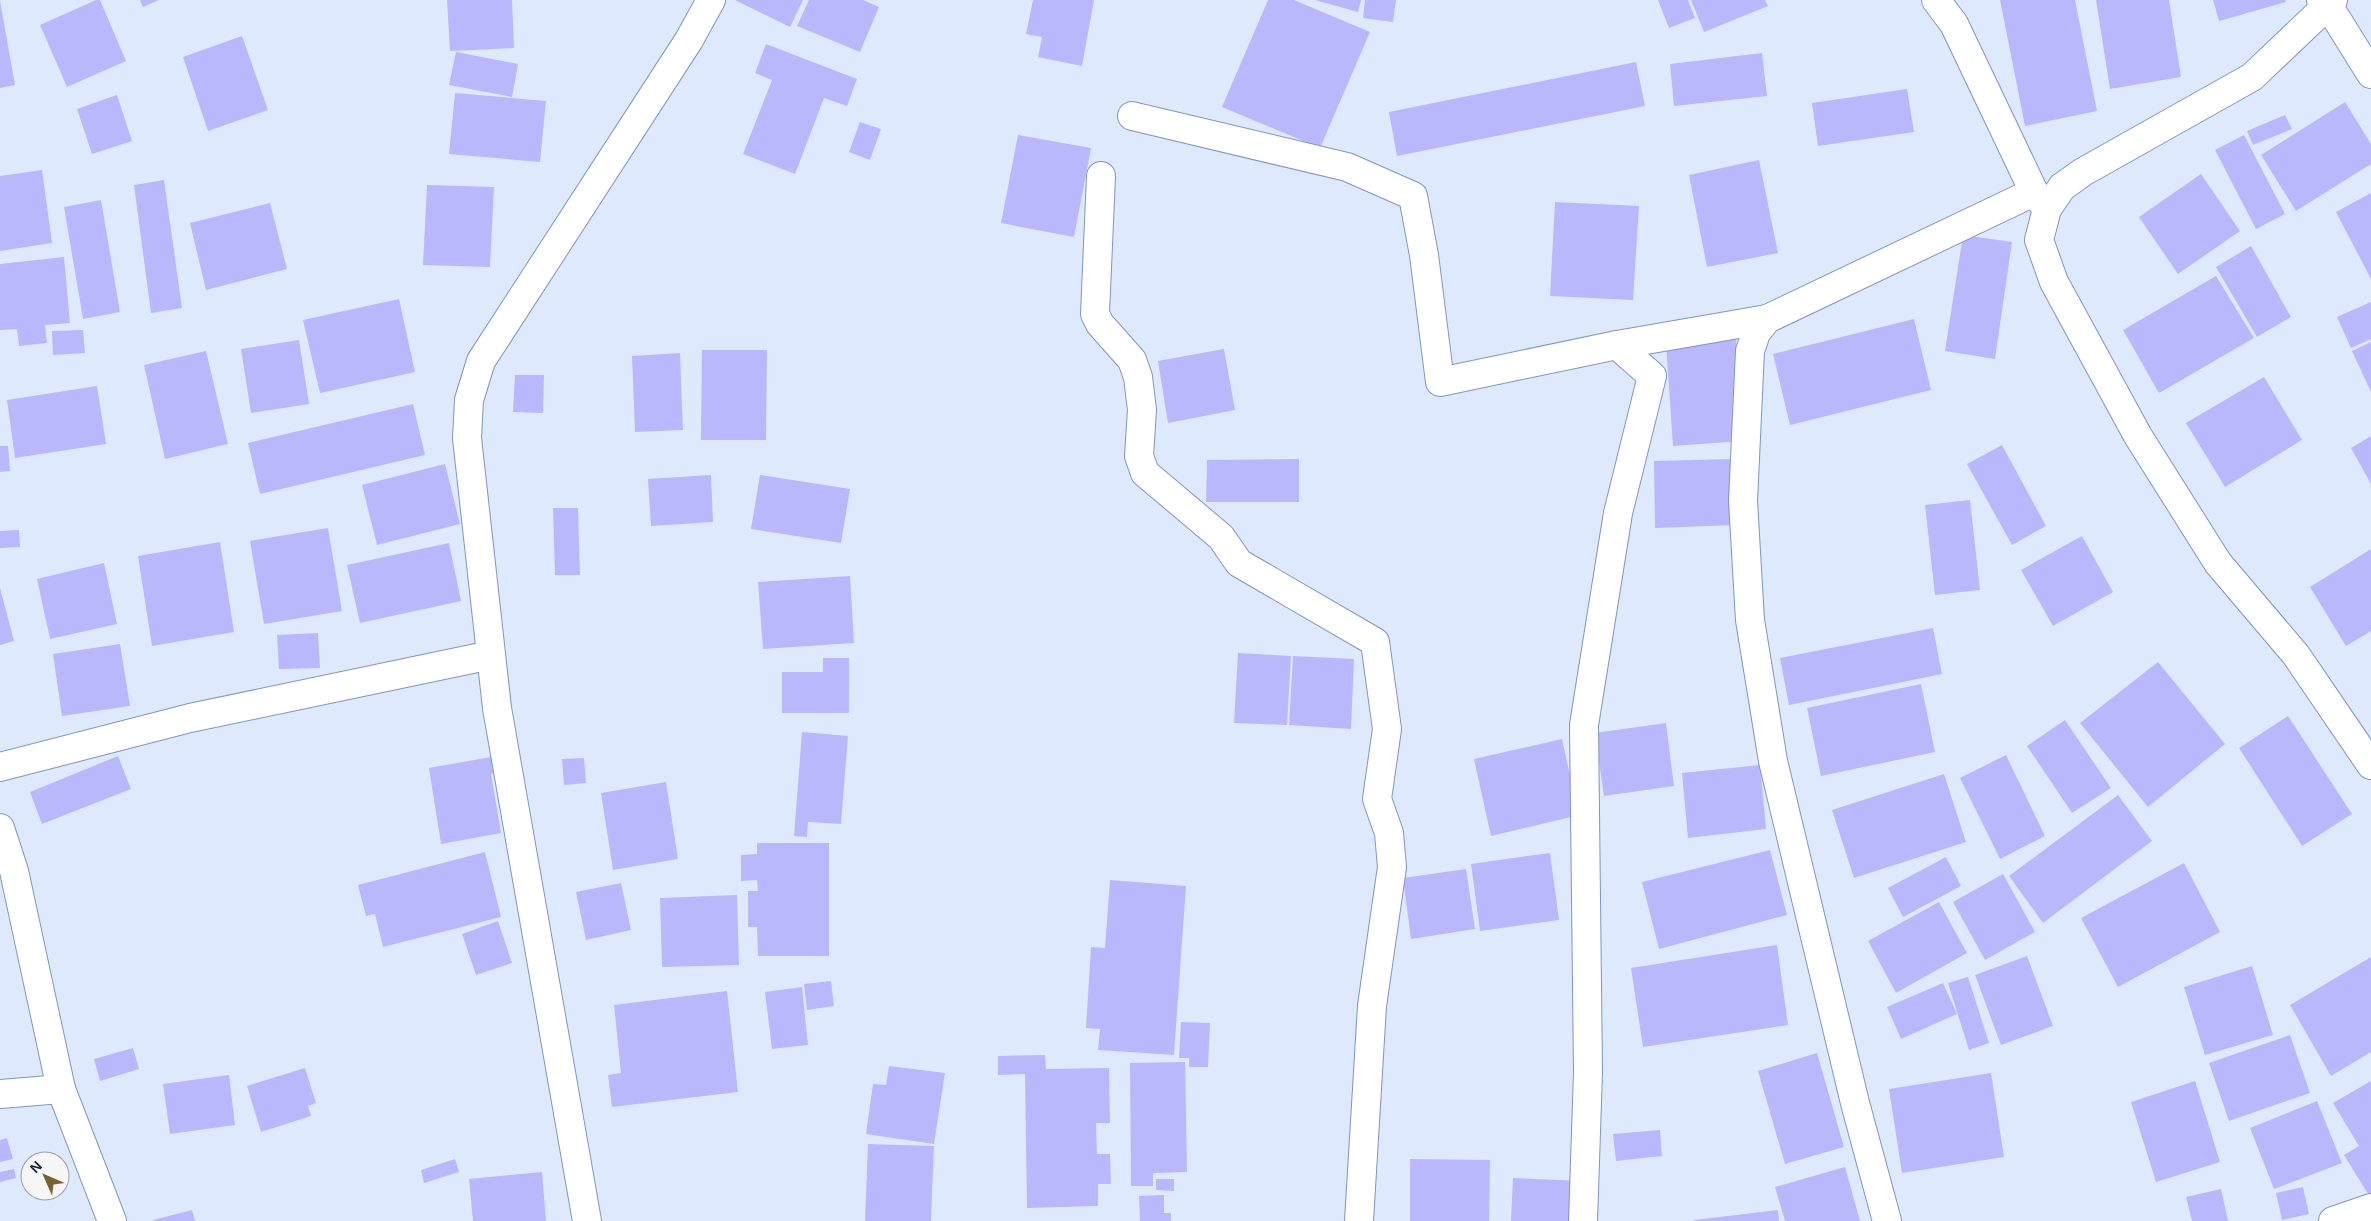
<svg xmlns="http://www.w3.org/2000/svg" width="2371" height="1221" font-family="Helvetica,sans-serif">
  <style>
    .building { fill: #b9b8fd }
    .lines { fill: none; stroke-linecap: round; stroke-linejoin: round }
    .street-casing { stroke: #7f95c2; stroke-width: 30 }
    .secondary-casing { stroke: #7f95c2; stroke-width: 30 }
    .street { stroke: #fff; stroke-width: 28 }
    .secondary { stroke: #fff; stroke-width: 28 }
  </style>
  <rect width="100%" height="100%" fill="#dfe9fd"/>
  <g class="building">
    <path d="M96,0h4l26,61 -59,26 -27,-62z"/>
    <path d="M140,0h19l-16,7z"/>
    <path d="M447,0h65l2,48 -64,3z"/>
    <path d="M735,0h68l-13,27z"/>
    <path d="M809,0h54l16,7 -19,45 -63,-26z"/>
    <path d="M1033,0h61l-12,66 -44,-9 4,-20 -16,-3z"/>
    <path d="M1268,0h26l76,32 -50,116 -98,-41z"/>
    <path d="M1315,0h46l-3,12z"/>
    <path d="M1365,0h31l-3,22 -30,-4z"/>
    <path d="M1658,0h30l7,18 -26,10z"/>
    <path d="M1691,0h74l3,6 -64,26z"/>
    <path d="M2000,0h75l22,111 -72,15z"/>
    <path d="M2096,0h73l12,77 -71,12z"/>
    <path d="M2213,0h72l1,2 -67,19z"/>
    <path d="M0,1l15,84 -15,3z"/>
    <path d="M242,36l26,74 -60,21 -25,-74z"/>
    <path d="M766,44l91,35 -10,27 -23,-8 -29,76 -52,-20 29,-74 -17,-7z"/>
    <path d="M456,52l62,12 -6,33 -63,-12z"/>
    <path d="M1762,53l5,43 -93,10 -4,-42z"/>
    <path d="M1636,62l9,44 -248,50 -8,-44z"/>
    <path d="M1907,89l7,43 -96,14 -6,-43z"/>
    <path d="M455,93l91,8 -6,61 -91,-8z"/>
    <path d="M117,95l15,46 -40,13 -15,-45z"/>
    <path d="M2345,102l26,42v20l-75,47 -35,-56z"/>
    <path d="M2285,115l7,14 -39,16 -6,-14z"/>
    <path d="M860,122l21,7 -11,31 -21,-8z"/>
    <path d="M1018,135l73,13 -17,89 -73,-14z"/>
    <path d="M2244,135l41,79 -29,15 -41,-79z"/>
    <path d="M1759,160l19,93 -71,14 -18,-92z"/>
    <path d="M42,170l10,73 -52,8v-75z"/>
    <path d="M2201,174l39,57 -62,43 -39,-57z"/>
    <path d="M164,180l18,128 -31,5 -17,-128z"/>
    <path d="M427,185l67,2 -4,80 -67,-2z"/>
    <path d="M2371,193v86l-35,-67z"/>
    <path d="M101,200l19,112 -37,7 -19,-112z"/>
    <path d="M1555,202l84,4 -6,94 -83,-4z"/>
    <path d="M270,203l17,66 -81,21 -16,-67z"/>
    <path d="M1963,235l49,7 -17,117 -50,-8z"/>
    <path d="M2251,246l40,71 -34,20 -41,-70z"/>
    <path d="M64,257l6,66 -25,2 2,18 -28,3 -2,-17 -17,1v-66z"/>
    <path d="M2216,276l38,62 -95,55 -36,-63z"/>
    <path d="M399,299l16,73 -95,21 -17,-73z"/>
    <path d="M2371,302v37l-20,9 -14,-31z"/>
    <path d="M1914,319l17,71 -141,35 -17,-71z"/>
    <path d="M83,330l2,23 -32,2 -1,-24z"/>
    <path d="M1736,338l6,103 -69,5 -7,-103z"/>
    <path d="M299,340l10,64 -58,9 -10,-64z"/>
    <path d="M2371,342v50l-19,-41z"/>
    <path d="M1224,349l11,61 -67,13 -10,-62z"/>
    <path d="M702,350h65l-1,90h-65z"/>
    <path d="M206,351l22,93 -63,15 -21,-94z"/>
    <path d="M680,353l3,77 -48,2 -3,-76z"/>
    <path d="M515,375h29l-1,38 -30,-1z"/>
    <path d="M2264,377l38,63 -77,47 -39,-64z"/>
    <path d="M97,386l9,58 -91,14 -8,-58z"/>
    <path d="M413,404l12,51 -165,39 -12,-51z"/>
    <path d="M2371,436v48l-20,-36z"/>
    <path d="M2002,445l44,81 -34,19 -45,-81z"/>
    <path d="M0,446h8l2,25 -10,1z"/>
    <path d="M1299,459v43h-93l1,-42z"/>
    <path d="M1733,459l1,66 -79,3 -1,-67z"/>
    <path d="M445,464l15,60 -83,21 -15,-60z"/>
    <path d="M711,475l2,47 -62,4 -3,-47z"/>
    <path d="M760,475l90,14 -9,54 -90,-14z"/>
    <path d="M1970,500l10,90 -45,5 -10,-90z"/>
    <path d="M553,508h25l2,67h-25z"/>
    <path d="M328,528l14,83 -78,13 -14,-83z"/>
    <path d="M19,530l1,17 -20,1v-17z"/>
    <path d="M2082,536l31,56 -60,34 -32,-56z"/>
    <path d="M220,542l14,90 -82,14 -14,-90z"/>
    <path d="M449,543l12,58 -101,22 -13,-58z"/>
    <path d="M2371,549v82l-25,15 -36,-59z"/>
    <path d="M104,563l13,61 -67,15 -13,-60z"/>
    <path d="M850,576l4,67 -91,6 -5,-67z"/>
    <path d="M0,588l14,53 -14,4z"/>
    <path d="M1933,628l9,46 -153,31 -9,-47z"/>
    <path d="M318,633l2,35 -41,1 -2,-34z"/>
    <path d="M120,644l10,62 -68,10 -9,-62z"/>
    <path d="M1238,653l53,3 -4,69 -53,-2z"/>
    <path d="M1293,656l61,3 -3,70 -62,-4z"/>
    <path d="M823,658h26v55h-67v-41h41z"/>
    <path d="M2158,662l67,82 -77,63 -68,-84z"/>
    <path d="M1921,684l14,68 -114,24 -14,-68z"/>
    <path d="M2288,716l64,98 -50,32 -63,-98z"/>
    <path d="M2065,720l46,68 -39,25 -45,-67z"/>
    <path d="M1666,723l8,63 -70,10 -9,-63z"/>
    <path d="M802,732l46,4 -7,88 -33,-2 -1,15 -13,-1z"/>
    <path d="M1562,739l17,76 -88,21 -17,-77z"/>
    <path d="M2006,755l39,81 -45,23 -40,-81z"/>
    <path d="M118,756l13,33 -89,35 -12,-32z"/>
    <path d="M491,757l3,16 -3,1 10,59 -60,11 -12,-76z"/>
    <path d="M584,758l2,25 -22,2 -2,-26z"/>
    <path d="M1760,765l6,64 -78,9 -6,-65z"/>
    <path d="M1944,774l22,68 -112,36 -22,-68z"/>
    <path d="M666,782l12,77 -65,11 -12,-77z"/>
    <path d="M2118,795l34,46 -109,82 -34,-47z"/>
    <path d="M757,843h72v113h-71l-1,-29h-9v-36h10l-1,-11 -16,1v-26l16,-1z"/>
    <path d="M1770,850l17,65 -128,34 -17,-67z"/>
    <path d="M485,852l16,65 -118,30 -8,-33 -9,2 -8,-31z"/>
    <path d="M1550,853l9,67 -79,11 -9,-67z"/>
    <path d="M1946,857l15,29 -58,31 -15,-29z"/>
    <path d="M2184,863l36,69 -102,55 -37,-69z"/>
    <path d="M1466,869l9,60 -64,10 -8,-61z"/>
    <path d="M2003,874l32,58 -50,28 -32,-58z"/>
    <path d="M1110,880l76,6 -12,169 -76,-5 2,-21 -14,-1 5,-81 14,1z"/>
    <path d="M621,883l10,47 -45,10 -10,-48z"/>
    <path d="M737,895l2,70 -77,2 -2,-69z"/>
    <path d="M1939,902l28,51 -71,40 -28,-52z"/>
    <path d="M498,921l14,42 -36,12 -14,-41z"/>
    <path d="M1777,945l11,80 -145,22 -12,-79z"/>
    <path d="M2027,956l26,70 -52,19 -26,-70z"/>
    <path d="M2371,957v95l-40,24 -41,-71z"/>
    <path d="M2252,966l21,69 -68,20 -21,-68z"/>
    <path d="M1968,977l21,66 -20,7 -21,-67z"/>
    <path d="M831,981l3,25 -27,4 -3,-26z"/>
    <path d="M1943,983l14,31 -56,25 -14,-32z"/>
    <path d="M802,987l6,58 -36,4 -7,-57z"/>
    <path d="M727,991l11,101 -126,15 -4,-32 13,-2 -7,-68z"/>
    <path d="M1181,1022l29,1 -2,44h-19v-9h-10z"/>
    <path d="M2290,1035l20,58 -81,28 -20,-58z"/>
    <path d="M133,1048l6,21 -39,12 -6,-22z"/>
    <path d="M1817,1053l27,94 -59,17 -27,-93z"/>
    <path d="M1045,1055l1,14 63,-1 1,55h-14l1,31h13l1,30h-13v22l-71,2 -2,-134 -27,1v-19z"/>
    <path d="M1185,1062l2,110 -34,1v13h-22l-1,-123z"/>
    <path d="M889,1066l56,7 -11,71 -68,-10 7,-50 13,1z"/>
    <path d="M305,1068l11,35 -8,3 3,10 -50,16 -14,-46z"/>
    <path d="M1991,1073l13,84 -102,16 -13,-84z"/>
    <path d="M229,1075l6,50 -65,9 -7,-50z"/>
    <path d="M2195,1081l25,81 -64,20 -25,-80z"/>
    <path d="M2371,1081v116h-1l-26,-42 15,-9 -26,-43z"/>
    <path d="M2317,1101l25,62 -68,26 -24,-61z"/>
    <path d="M1660,1130l2,26 -46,5 -3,-27z"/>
    <path d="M7,1138l6,21 -13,3v-22z"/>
    <path d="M868,1144l66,2 -3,75h-66z"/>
    <path d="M455,1159l4,13 -35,11 -3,-13z"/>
    <path d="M1410,1159l80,1 -1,61h-79z"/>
    <path d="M1845,1167l15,54h-75l-10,-34z"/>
    <path d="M14,1169l2,9 -16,4v-10z"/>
    <path d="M542,1172l4,49h-73l-4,-42z"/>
    <path d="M1513,1178l69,3 -2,40h-69z"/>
    <path d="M1156,1179h18v12l-18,-1z"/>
    <path d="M2303,1187l6,27 -27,6 -6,-27z"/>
    <path d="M2221,1189l7,32h-36l-6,-24z"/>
    <path d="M1164,1195v18h7v8h-31l-1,-25z"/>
    <path d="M192,1210l3,11h-41l-1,-1z"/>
    <path d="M1778,1210l1,11h-85v-1z"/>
  </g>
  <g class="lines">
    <g class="street-casing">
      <g id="street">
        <path d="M1936,0l18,24 80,168 11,14"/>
        <path d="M2321,0l7,5 43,69"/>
        <path d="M2333,0l-81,77 -169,95 -21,15 -15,22 -8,31 15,42 84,154 80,127 78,92 75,110"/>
        <path d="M1132,116l215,51 66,29 11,59 16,127 177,-37 35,31 -34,137 -34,212 4,347 -5,149"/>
        <path d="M1101,176l-6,138 5,10 32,36 6,17 4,33 -3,46 6,17 76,64 18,26 136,79 12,87 -10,70 12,34 3,34 -20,139 -13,215"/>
        <path d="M1617,345l150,-26"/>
        <path d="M0,767l190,-49 301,-63"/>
        <path d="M0,828l14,43 47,218 51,132"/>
        <path d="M0,1094l61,-5"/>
        <path d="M1887,1221l-32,-118 -82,-342 -23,-141 -7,-119 7,-150 6,-18 11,-14 267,-127"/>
        <path d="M2333,1221l38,-13"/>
      </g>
    </g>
    <g class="secondary-casing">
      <path id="secondary" d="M587,1221l-90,-513 -30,-270 2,-38 12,-39 208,-321 22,-40"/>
    </g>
    <use href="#street" class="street"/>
    <use href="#secondary" class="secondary"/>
  </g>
  <g transform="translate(45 1176) rotate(315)"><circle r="24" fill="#f6f6f6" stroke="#9da0a7"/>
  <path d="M0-4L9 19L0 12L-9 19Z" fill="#796232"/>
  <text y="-8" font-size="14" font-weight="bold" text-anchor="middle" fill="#171f31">N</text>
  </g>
</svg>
